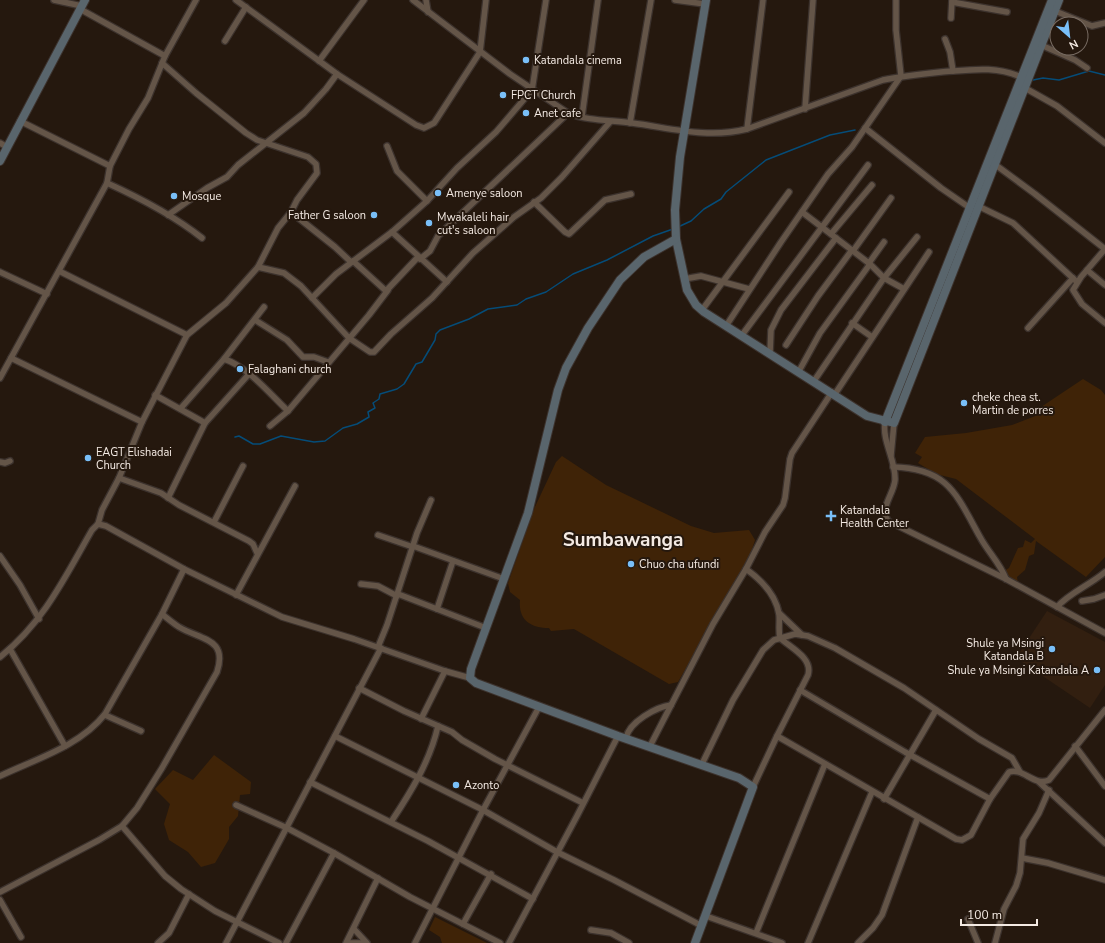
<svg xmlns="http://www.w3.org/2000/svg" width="1105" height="943" font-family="'Nunito Sans',sans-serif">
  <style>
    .built { fill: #321f10 }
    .green { fill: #3f2307 }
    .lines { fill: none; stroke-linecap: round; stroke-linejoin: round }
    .stream { stroke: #054c78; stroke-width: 1.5 }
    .street-casing { stroke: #3c322d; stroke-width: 8 }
    .secondary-casing { stroke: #3c322d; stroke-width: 10 }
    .street { stroke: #645548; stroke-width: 5.5 }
    .secondary { stroke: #59656c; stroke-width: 8 }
    .poi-dot { fill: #79bff8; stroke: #25180e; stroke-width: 1.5 }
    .labels { text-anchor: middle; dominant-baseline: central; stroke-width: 4; stroke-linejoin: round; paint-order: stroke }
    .poi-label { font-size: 11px; fill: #f4eae3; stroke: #25180e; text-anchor: start }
    .town-label { font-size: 19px; font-weight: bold; fill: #f4eae3; stroke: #25180e }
  </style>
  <rect width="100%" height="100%" fill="#25180e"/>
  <path class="built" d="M1047,611l58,31v43l-15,23 -74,-50z"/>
  <g class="green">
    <path d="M1083,379l18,11 4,5v162l-19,20 -50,-36 -2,13 -5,2 -4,14 -8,7 1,6 -10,-5 -4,-7 5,-3 9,-20 5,-1 2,-7 6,3 4,-4 -79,-60 -20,-5 -18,-11 4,-6 -7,-4 10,-16 41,-4 46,-8 31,-12 -2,-6z"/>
    <path d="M562,456l44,29 85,41 23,7 35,-3 6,10 -6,19 -71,123 -9,2 -95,-55 -23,2 -2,-3c-18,0 -31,-8 -29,-28l-10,-8 -2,-9 26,-74 22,-47z"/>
    <path d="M214,755l37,27 -1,12 -10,1 -2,21 -9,11v12l-14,24 -14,4 -13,-15 -19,-12 -5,-16 6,-20 -15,-15 18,-19 20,10z"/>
    <path d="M435,917l52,26h-45l-2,-6 -11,-7z"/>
  </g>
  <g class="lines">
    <g class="stream">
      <path d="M1033,80l10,-2 16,2 30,-9 16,4"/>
      <path d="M678,227l13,-6 13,-12 17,-10 5,-7 40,-32 64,-25 25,-5"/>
      <path d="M235,437l4,-1 14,8h7l21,-8 33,6 11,-1 18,-13 14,-4 12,-7 -1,-5 7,-4 -2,-5 6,-4 1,-5 17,-5 7,-5 12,-20 6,-2 13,-22 1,-6 4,-4 29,-11 19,-10 29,-4 9,-6 20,-7 27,-18 34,-14 46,-24 20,-7"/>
    </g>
    <g class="street-casing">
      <g id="street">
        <path d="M54,0l28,6"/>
        <path d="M236,0l101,74 79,51 8,3 10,-5 4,-6 42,-65 6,-52"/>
        <path d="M413,0l97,74 58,39c20,8 43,7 64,10 39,5 75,16 115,6l136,-49c19,-4 38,-6 58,-8 28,-2 55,-7 82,6"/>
        <path d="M426,0l2,12"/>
        <path d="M675,0l30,4"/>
        <path d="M952,2l55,10"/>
        <path d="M80,9l85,47"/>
        <path d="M1055,11l37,15 13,-3"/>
        <path d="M951,18l1,-18"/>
        <path d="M945,39l5,13 3,19"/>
        <path d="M225,41l21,-34"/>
        <path d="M1041,45l34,15 12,8"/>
        <path d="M319,61l45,-61"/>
        <path d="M162,63l34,30 50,40 11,7 51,17 8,7 1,9 -20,27 -6,12 -13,16 -20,39"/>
        <path d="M1025,88l32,18 48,37"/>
        <path d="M805,109l8,-109"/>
        <path d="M582,116l16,-116"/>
        <path d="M20,121l90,45"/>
        <path d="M630,123l21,-123"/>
        <path d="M865,128l76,60 29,20"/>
        <path d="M747,129l16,-129"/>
        <path d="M0,143l7,4"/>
        <path d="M387,146l10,25 30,30"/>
        <path d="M993,163l42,31 70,55"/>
        <path d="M107,183c33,15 66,32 95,55"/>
        <path d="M534,202l31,30 4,2 36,-34 26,-6"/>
        <path d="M978,206l35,17 64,59"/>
        <path d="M291,212l44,35 16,15"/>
        <path d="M802,212l68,52 14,14 20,11"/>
        <path d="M168,215l39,-27 20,-11 11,-12 66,-52 22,-24 11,-15"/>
        <path d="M392,232l55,50"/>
        <path d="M831,234l41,-49"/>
        <path d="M1105,249l-24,28 -8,13 9,14 23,19"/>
        <path d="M853,251l38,-53"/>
        <path d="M420,259l10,-8 8,-15 130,-123"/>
        <path d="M353,261l33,30 32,-34"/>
        <path d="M869,263l15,-21"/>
        <path d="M1087,270l18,15"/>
        <path d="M59,271l128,64"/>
        <path d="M0,272l47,22"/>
        <path d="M684,279l17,-3 48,13"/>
        <path d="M312,298l24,-24 56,-42 35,-31 30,-33 39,-36 36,-42 14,-90"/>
        <path d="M702,310l87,-118"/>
        <path d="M255,320l32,20 16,17h11l14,5"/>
        <path d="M852,323l20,14"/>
        <path d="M726,326l55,-84 47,-68 24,-27 49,-71 -5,-46v-30"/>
        <path d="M1028,328l45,-50"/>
        <path d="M742,335l126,-170"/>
        <path d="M786,345l32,-49 34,-46"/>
        <path d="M770,353l1,-23 10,-20 55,-72"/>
        <path d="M11,358l131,64"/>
        <path d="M224,359c23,7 47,36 64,52"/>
        <path d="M799,371l21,-38 50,-69"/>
        <path d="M0,378l107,-195 3,-17 19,-37 19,-31 17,-42 31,-56"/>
        <path d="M814,381l70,-103 33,-41"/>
        <path d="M835,394l94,-142"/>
        <path d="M155,395l50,28 -37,75"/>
        <path d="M181,408l43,-49 40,-52"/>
        <path d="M885,422c-3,20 11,38 10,58 -1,14 -16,28 -7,41l118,58 99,54"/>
        <path d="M205,423l44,-49"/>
        <path d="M270,426l18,-15 81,-96 19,-25"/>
        <path d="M891,455l3,-32"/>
        <path d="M0,462l5,1 5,-2"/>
        <path d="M893,467c56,1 64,29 87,70 8,15 20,26 26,42"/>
        <path d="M119,478l42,15 18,12 70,36 4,3 4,9"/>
        <path d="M214,522l29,-56"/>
        <path d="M98,524l4,-14 17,-32 23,-56 45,-87 39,-32 32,-36 26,6 17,13 48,52 21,14h4l17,-18 41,-36 41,-45 41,-36 27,-19 21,-21 48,-55"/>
        <path d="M378,535l35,12"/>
        <path d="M413,546l91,33"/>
        <path d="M0,556l20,29 19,34"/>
        <path d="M746,569c14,10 30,26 33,45 1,8 -1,16 1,24 11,10 33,20 28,37l-31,61"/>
        <path d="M361,584l17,2 19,10"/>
        <path d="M398,594l88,34"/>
        <path d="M236,595l59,-109"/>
        <path d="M1082,601l12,-2 11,-4"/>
        <path d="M1057,607c12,-14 33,-22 48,-35"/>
        <path d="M437,609l16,-48"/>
        <path d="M779,613l23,22"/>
        <path d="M378,647l9,-22 30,-92 14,-33"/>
        <path d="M10,649l55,97"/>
        <path d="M0,657c44,-35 65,-80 92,-127l6,-6 8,2 78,43 98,48 72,22 91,32 25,7"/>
        <path d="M359,688l45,23 48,21 10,8 33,19 88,44"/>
        <path d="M800,690l105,62 85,47"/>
        <path d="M105,715l36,16"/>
        <path d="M421,719l24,-48"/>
        <path d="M335,736l148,74 74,42 57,28 88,46"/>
        <path d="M626,738c3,-16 30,-31 45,-33"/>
        <path d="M650,746l63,-122 33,-55 19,-37 18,-27 2,-7 5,-39 2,-6 40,-61"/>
        <path d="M1075,746l30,40"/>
        <path d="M702,764l31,-64 30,-50 11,-10 21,-6 13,2 27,12 69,40 75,51 33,19 8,14"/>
        <path d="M0,776c36,-17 80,-30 105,-62l57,-100 22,-45"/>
        <path d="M310,782l118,59 105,58"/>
        <path d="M1039,782l66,61"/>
        <path d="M753,787l24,-51 179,103 6,1 9,-5 19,-36 19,-27c14,-5 25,15 40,8l56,-70"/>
        <path d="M884,799l52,-89"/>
        <path d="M236,805l51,23 47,25 76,44 90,46"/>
        <path d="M391,822c20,-30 39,-61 47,-96"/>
        <path d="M122,826l43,50 16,13 34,22 64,32"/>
        <path d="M1022,858l26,5 57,17"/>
        <path d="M0,892l99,-52 23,-14 15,-18 25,-40 55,-96c11,-34 -16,-32 -38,-45 -6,-4 -12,-9 -17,-13"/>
        <path d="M0,900l21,37"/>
        <path d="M706,916l76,27"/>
        <path d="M968,919l10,24"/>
        <path d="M463,924l28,-50"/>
        <path d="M354,929l13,14"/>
        <path d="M591,930l20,3 18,10"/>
        <path d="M756,933l69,-169"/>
        <path d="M158,943l11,-10 20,-39"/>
        <path d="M226,943l155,-295"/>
        <path d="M286,943l48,-90"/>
        <path d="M346,943l32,-65"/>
        <path d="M347,943h19"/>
        <path d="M415,943l68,-133 56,-103"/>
        <path d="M509,943l68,-127 41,-80"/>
        <path d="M808,943l64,-151"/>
        <path d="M858,943l15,-15 9,-13 36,-98"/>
        <path d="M995,943l9,-34 12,-23 4,-13 3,-34 16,-26 10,-23"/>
      </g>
    </g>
    <g class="secondary-casing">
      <g id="secondary">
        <path d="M706,0l-26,157 -5,53 1,29 11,51 9,15 8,7 163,104 27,7 165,-423"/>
        <path d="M0,161l85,-161"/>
        <path d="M676,239l-32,18 -24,23 -32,48 -22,40 -8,22 -30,123 -57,156 -1,9 6,5 142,53 121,42 14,9 -58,156"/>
        <path d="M885,422l167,-422"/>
      </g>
    </g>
    <use href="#street" class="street"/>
    <use href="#secondary" class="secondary"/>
  </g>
  <g class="poi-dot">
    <circle cx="526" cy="60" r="4"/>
    <circle cx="503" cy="95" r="4"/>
    <circle cx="526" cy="113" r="4"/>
    <circle cx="438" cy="193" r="4"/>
    <circle cx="174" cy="196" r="4"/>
    <circle cx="374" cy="215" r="4"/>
    <circle cx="429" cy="223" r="4"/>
    <circle cx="240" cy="369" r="4"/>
    <circle cx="964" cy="403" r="4"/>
    <circle cx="88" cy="458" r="4"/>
    <path d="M829 510h4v4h4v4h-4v4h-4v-4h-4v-4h4z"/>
    <circle cx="631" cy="564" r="4"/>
    <circle cx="1052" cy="649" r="4"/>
    <circle cx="1097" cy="670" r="4"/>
    <circle cx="456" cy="785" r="4"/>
  </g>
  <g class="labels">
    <g class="poi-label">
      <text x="534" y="60">Katandala cinema</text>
      <text x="511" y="95">FPCT Church</text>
      <text x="534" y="113">Anet cafe</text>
      <text x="446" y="193">Amenye saloon</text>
      <text x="182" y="196">Mosque</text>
      <text x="366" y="215" text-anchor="end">Father G saloon</text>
      <text x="437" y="217">Mwakaleli hair<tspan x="437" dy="13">cut's saloon</tspan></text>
      <text x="248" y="369">Falaghani church</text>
      <text x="972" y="397">cheke chea st.<tspan x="972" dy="13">Martin de porres</tspan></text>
      <text x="96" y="452">EAGT Elishadai<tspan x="96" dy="13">Church</tspan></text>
      <text x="840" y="510">Katandala<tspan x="840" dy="13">Health Center</tspan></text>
      <text x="639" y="564">Chuo cha ufundi</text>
      <text x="1044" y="643" text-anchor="end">Shule ya Msingi<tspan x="1044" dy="13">Katandala B</tspan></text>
      <text x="1089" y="670" text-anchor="end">Shule ya Msingi Katandala A</text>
      <text x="464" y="785">Azonto</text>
    </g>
    <g class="town-label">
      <text x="623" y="540">Sumbawanga</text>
    </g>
  </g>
  <g transform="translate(1069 36) rotate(152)"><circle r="19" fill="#25180e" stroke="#786c63"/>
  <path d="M0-3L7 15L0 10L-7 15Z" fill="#79bff8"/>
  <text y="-6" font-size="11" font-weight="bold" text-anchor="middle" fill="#f4eae3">N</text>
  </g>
  <path d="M961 919v6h76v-6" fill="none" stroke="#f4eae3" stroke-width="2"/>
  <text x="967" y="919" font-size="12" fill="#f4eae3" stroke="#25180e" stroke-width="3" paint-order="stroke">100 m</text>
</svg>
